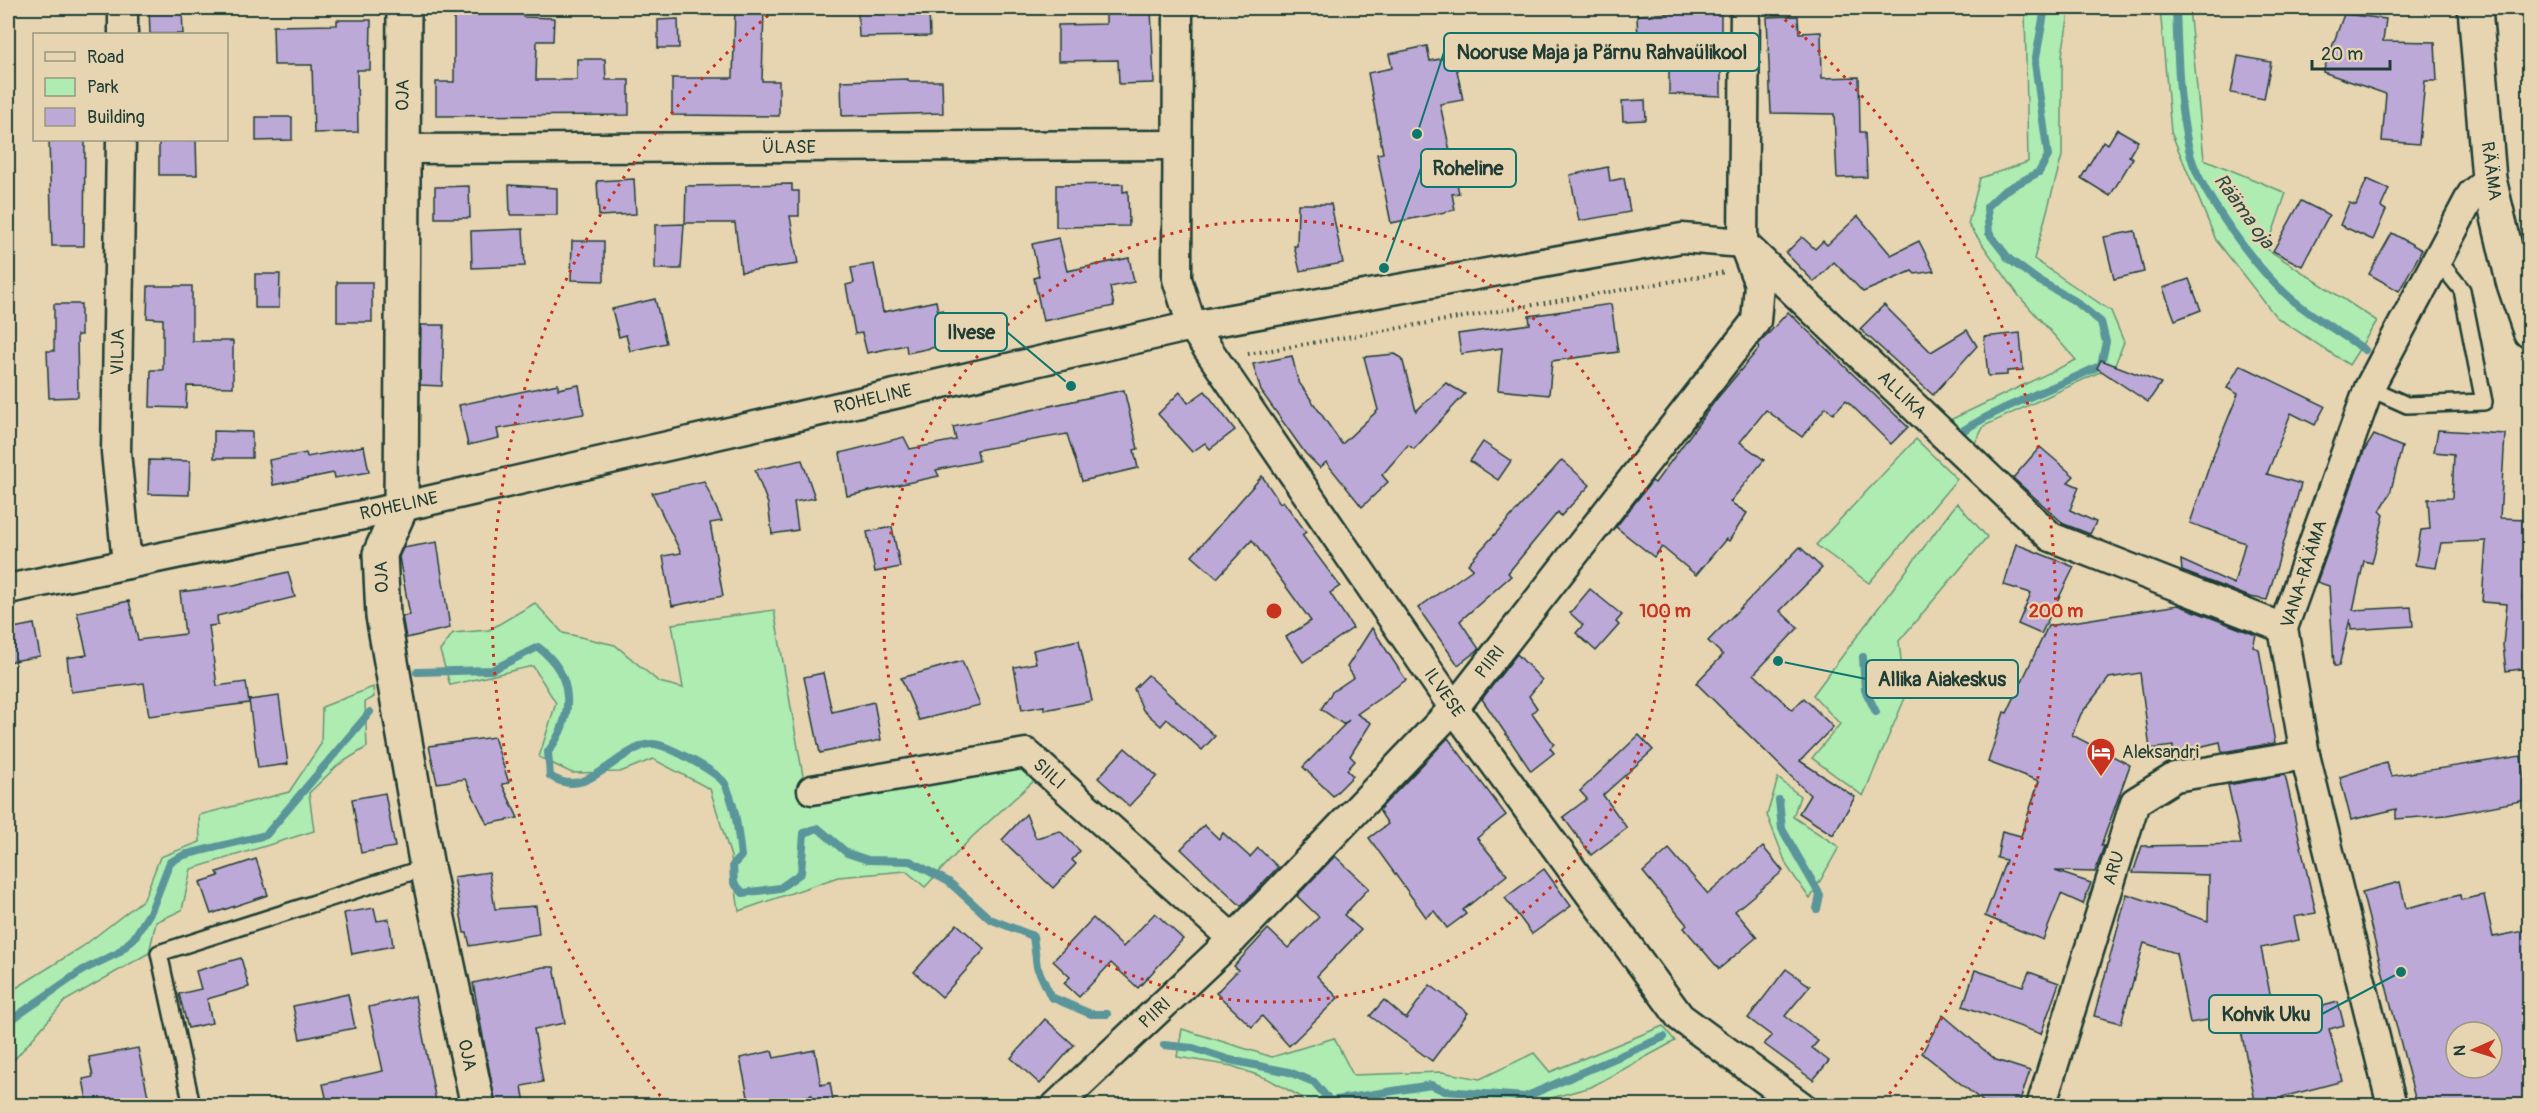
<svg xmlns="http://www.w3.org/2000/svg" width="2537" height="1113" font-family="Pangolin,sans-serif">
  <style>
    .green { fill: #aeecb2; stroke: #669473; stroke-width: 1.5 }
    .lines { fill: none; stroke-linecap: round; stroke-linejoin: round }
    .stream { stroke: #5a959a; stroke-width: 8 }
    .building { fill: #bda9d8; stroke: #1f3d34; stroke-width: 1.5; fill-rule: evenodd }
    .lane-casing { stroke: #1f3d34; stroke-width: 20 }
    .street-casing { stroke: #1f3d34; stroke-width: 33 }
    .secondary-casing { stroke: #1f3d34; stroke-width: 38 }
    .path { stroke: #1f3d34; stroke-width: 4; stroke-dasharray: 1.5 4.5; stroke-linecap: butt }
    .lane { stroke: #e7d5b2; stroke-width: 15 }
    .street { stroke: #e7d5b2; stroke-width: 28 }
    .secondary { stroke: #e7d5b2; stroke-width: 33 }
    .ring { fill: none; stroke: #c8321e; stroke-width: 3; stroke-dasharray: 3 6 }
    .labels { text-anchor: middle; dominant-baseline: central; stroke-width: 4.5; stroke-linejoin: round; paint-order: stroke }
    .street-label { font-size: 18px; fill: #1f3d34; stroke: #e7d5b2 }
    .poi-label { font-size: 18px; fill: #1f3d34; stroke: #e7d5b2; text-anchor: start }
    .water-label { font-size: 20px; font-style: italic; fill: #294c45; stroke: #e7d5b2 }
    .centre { fill: #c8321e; stroke: #e7d5b2; stroke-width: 3 }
    .ring-label { font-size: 18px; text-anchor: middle; font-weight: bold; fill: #c8321e; stroke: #e7d5b2; stroke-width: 4.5; stroke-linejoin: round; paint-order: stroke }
    .leader { fill: none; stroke: #0f766e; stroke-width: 2 }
    .callout-dot { fill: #0f766e; stroke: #e7d5b2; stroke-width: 2 }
    .callout { fill: #e7d5b2; stroke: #0f766e; stroke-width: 2 }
    .callout-label { font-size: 20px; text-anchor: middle; font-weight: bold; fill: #1f3d34 }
  </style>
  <rect width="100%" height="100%" fill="#e7d5b2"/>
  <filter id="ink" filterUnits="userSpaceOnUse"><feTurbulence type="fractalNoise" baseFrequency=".0167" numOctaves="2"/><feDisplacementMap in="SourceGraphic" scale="12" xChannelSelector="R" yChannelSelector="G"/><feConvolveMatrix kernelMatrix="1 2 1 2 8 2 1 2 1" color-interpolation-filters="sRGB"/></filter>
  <g filter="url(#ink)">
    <g class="green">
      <path d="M2025,8h62l-18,5 -7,42v101l-28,103 77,52 13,31 -9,23 -131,61 -9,17 -25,-23 126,-60 -57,-64 -51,-72 12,-46 48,-16z"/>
      <path d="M2160,8h29l15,151 82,34 -19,56 110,72 -28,44 -73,-48 -60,-77 -45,-108z"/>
      <path d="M1916,439l41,40 -88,104 -53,-38z"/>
      <path d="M1957,503l30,34 -88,104 6,57 -42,98 -51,-38 28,-34 -27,-29z"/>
      <path d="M535,603l28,30 52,12 44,37 24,6 -11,-64 102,-14 33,189 210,-35 19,15 -64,58 -47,50 -19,-16 -68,6 -99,34 -8,-54 -21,-68 -57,-30 -33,13 -48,1 -33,-16 17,-54 -23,-37 -83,19 -10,-34 13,-18 36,-3z"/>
      <path d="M373,687l1,10 -9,5 2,45 -29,18 -29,28 5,38 -123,38 -9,41 -26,12 -7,31 -84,48 -57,66v-74l74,-46 62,-48 16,-42 40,-15 -1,-27 90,-23 32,-48 1,-37z"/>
      <path d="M1778,778l22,18 -7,21 46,30 -29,52 -23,-33 -20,-51z"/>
      <path d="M1663,1026l12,15 -84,46 -65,18h-224l1,-7 -35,-19 -36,-13 -55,-9 5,-28 90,28 62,-19 19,37 89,-3 38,7 54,-26 16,19z"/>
    </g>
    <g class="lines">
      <g class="stream">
        <path d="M2176,8c2,49 2,101 15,149 11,38 66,112 96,138 23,21 53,37 78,55"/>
        <path d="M1964,430c43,-27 92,-42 137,-65l5,-23 -5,-20 -26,-21 -39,-22 -27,-20 -20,-26 -2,-26 17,-16 35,-19 9,-16 -13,-93 10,-55"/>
        <path d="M1863,657l2,33 11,22"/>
        <path d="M417,672l75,-2 46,-23c37,28 37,69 10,105l2,24c35,23 59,-17 90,-29 3,-2 10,-3 13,-3 13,0 66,29 72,40 11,22 13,48 16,72l-8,9 1,18 9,10 37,-5 21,-15 3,-40 14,-5 29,25 21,7 42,1 39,21 41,37 43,17 4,31 14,30 40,17h16"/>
        <path d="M1779,800l3,29 38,66 -3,14"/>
        <path d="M8,1022l75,-52 35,-17 16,-15 17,-27 19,-49 14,-7 82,-20 104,-123"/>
        <path d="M1164,1045l29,3 37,12 59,12 25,10 16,19 101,-16 14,6 80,6 139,-60"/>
        <path d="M1315,1106l12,-9"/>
      </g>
    </g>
    <g class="building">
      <path d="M149,8h33l1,26h-33z"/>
      <path d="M454,8h69v9l31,1 -1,23h-16l-1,39h41v-21h28l1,21h23v35l-193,1v-34h18z"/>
      <path d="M735,8h29l-2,73h17v35l-107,-1v-37h61z"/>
      <path d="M1131,8h20l3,75 -35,1 -1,-24 -60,1v-36l48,-1v-14h25z"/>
      <path d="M1694,8h27v88l-52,-2v-55l-31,1 -1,-25 57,-3z"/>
      <path d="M929,12l1,24 -71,1 -1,-24z"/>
      <path d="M2344,14l42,5 -3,22 52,1 2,39h-12l-6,63 -37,-3 4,-47 -63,-22z"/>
      <path d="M1798,16l1,17 22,-1 1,46 37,-1 1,55h5l2,45 -30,1 -3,-64 -63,-1 -4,-96z"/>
      <path d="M678,19l1,29h-21v-28z"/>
      <path d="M337,20h34l-1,50h-13l1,62 -44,1 -2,-68h-38l-1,-39 64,-1z"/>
      <path d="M1427,46l3,15 24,-5 9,44 -23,4 19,89 -7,1 3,16 -64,13 -14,-69 6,-1 -15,-80 24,-5 -3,-14z"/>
      <path d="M2238,56l33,6 -7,37 -33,-6z"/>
      <path d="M908,79v2h34l1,32 -101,3 -1,-35z"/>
      <path d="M1645,100l1,20 -23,1 -1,-20z"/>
      <path d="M256,117h36v23l-36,1z"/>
      <path d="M2117,129l21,12 -9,15 4,2 -23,38 -29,-18 22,-37 5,3z"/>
      <path d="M49,140h36l-1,106h-32z"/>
      <path d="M159,140h37l1,35h-38z"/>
      <path d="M1608,167l2,14 14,-3 6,34 -51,9 -9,-46z"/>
      <path d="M634,179l2,35 -37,2 -2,-35z"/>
      <path d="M2367,179l22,10 -8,18 5,3 -13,30 -33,-15 9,-22 7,2z"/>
      <path d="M792,184v7h7v25h-9l8,48 -57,8 -6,-49h-50l1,-37z"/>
      <path d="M1123,184v8l5,-1 1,35 -73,1v-42z"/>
      <path d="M509,185l48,3v27h-47z"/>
      <path d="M469,186l1,32h-35v-31z"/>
      <path d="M2301,201l28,14 -27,51 -29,-15z"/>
      <path d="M1298,204h33l12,59 -43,8 -6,-25h3z"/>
      <path d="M1858,216l33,39 28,-14 15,30 -19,3 -3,-3 -49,21 -29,-30 -20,20 -28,-29 16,-16 13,12 8,-8 4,4z"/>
      <path d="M684,224l-3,45h-26v-44z"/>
      <path d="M523,229l2,37 -53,2 -1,-37z"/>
      <path d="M2135,231l9,41 -30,7 -10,-42z"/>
      <path d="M2392,233l30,17 -23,41 -30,-17z"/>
      <path d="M1059,238l8,33 62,-13 5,24 -24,5 4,19 -71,15 -9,-43 5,-2 -7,-32z"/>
      <path d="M572,241h32v40l-33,-1z"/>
      <path d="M874,264l9,48 53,-11 2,10 5,-1 7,34 -43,9 -1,-8 -39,8 -5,-20 -7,1 -9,-49 8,-2 -3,-15z"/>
      <path d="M255,274h25l-1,34h-24z"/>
      <path d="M2189,279l12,31 -26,10 -12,-32z"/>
      <rect x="337" y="282" width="35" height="40"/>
      <path d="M148,286h44v55h41v46l-46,-1 -1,22 -36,-1 1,-37h12v-51l-16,-1z"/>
      <path d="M655,299l11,44 -36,8 -4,-16 -7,2 -7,-28z"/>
      <path d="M54,304h27v31h-4l1,62 -29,1 -2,-47h7z"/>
      <path d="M1611,304l7,48 -66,9 -3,34 -51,-5 4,-42 -41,6 -3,-20 72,-10 -1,-8z"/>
      <path d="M1884,305l47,47 36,-22 10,16 -44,49 -73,-66z"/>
      <path d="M1788,312l120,115 -17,17 -45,-44 -13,14 -7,-7 -24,30 -36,-27 -26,32 24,18 -34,42 17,11 -18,28 -3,-2 -30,36 -34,-28 -8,10 -38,-30 36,-46 3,2 60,-82 45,-54 -2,-2z"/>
      <path d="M421,325h23l-2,61 -22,-1z"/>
      <path d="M2020,333l3,37 -16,1v4l-19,1 -4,-39z"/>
      <path d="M1395,354l7,4 14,53 30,-28 19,11 -51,55 -6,-4 -26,30 6,7 -26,25 -36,-45 -6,6 -15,-15 -44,-62 -8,-27 39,-8 6,25 44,63 36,-34 -14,-53z"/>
      <path d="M2101,360l60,23 -13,19 -51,-34z"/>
      <path d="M2240,365l85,41 -10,19 -24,-12 -24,61 34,10 -34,116 -17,-3 -68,-26 -1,-11 53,24 11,-41 -55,-20 22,-65 26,-64 -11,-6z"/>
      <path d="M558,384v5l21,-4 5,29 -87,15 2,9 -31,7 -9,-40z"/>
      <path d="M1124,390l14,59 -4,1 4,18 -56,13 -15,-47 -90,16 2,11 -43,9 3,6 -92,20 -7,-43 64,-16 6,12 46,-9 -3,-13z"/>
      <path d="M1205,391l30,39 -25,19 -5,-6 -13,9 -34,-38 22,-22 8,11z"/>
      <path d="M2438,430l67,4 -5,84 28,1 -6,80 7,1v68l-23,3 -3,-26 4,-41 -25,-2 4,-61 -45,2 -5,25 -21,-3 6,-35 9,-1 -2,-30 24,-1 2,-44 -20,-2z"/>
      <path d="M214,431l38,1v26h-38z"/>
      <path d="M2374,435l28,12 -12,47 -10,17 4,4 -12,48 -8,-2 -11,49 58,-3 2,19 -62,4 -1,-11 -11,47h-5l-5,-80 -12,-4 47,-131z"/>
      <path d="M1483,442l28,19 -13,19 -28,-19z"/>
      <path d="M364,446l5,26 -34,6 -1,-5 -61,12 -4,-25 37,-7 1,4z"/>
      <path d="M2040,447l34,29 -6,6 11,5 -9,23 26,12 -6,12 -26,-10 -51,-46z"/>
      <path d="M149,460l41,1 -1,34 -41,-1z"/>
      <path d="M802,460l13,38 -21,4 4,28 -26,4 -4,-30 -13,-34z"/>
      <path d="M1562,460l28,25 -29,31 -3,-4 -50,61 3,3 -51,45 19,28 -21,16 -40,-57 55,-39 -5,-5z"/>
      <path d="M1262,476l18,27 3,-2 23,31 -4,3 38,51 -10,7 23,35 -50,34 -17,-25 25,-16 -59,-81 -35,38 -25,-22z"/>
      <path d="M704,481l18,40 -12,2 13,73 -51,10 -9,-50 18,-3 -29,-60z"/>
      <path d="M892,527l8,40 -25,5 -8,-40z"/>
      <path d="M437,542l13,86 -44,10 -4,-22 8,-1 -11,-58 4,-9z"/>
      <path d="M2016,544l58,23 -33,67 -23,-10 13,-31 -27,-8z"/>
      <path d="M1800,547l22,21 -42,43 18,17 -44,46 38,36 12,-12 29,29 -33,34 55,36 -22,38 -34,-22 11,-18 -114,-112 27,-28 -15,-14z"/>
      <path d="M288,572l7,25 -78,19 1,9 -9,1 8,60 29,-4 3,21 -100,13 -5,-33 -73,9 -4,-34 20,-3 -10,-43 52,-11 9,39 47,-6 -5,-42 54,-7z"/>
      <path d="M1590,589l32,26 -6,7 3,3 -23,26 -20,-18 7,-8 -13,-12z"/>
      <path d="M2178,605l78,30 -3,12 6,2 16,94 -53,9 -2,-10 -47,11v-7l-23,3 -10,-76 -31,5 -28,36 -9,21 58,30 -29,81h3l-9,26 -40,-1 36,12 -8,21 -22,-10 -18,46 -58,-24 21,-56 -9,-2 5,-27 19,5 18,-55 -51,-19 16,-50 3,1 41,-87z"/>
      <path d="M34,624l6,32 -32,6v-33z"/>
      <path d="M1372,628l34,52 -49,34 14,9 -21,33 5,5 -8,9 6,6 -20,20 -30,-29 46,-47 -6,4 -22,-15 11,-17 22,-15 -7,-10z"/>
      <path d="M1079,640l13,61 -48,9v-4l-22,4 -8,-43 22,-4 -3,-13z"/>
      <path d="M1517,654l25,26 -13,16 8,12 -5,5 22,31 -4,4 4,5 -23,18 -49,-72z"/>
      <path d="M962,661l18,44 -61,15 -18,-42z"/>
      <path d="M823,673l9,39 42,-10 7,38 -61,13 -16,-76z"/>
      <path d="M1148,675l67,61 -13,14 -35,-31 -6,7 -18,-16 -9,-21z"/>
      <path d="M279,696l9,68 -30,4 -9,-68z"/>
      <path d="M1639,735l14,15 -50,45 24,33 -36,27 -28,-38 24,-18 -7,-8z"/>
      <path d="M494,737l15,46 -7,1 16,34 -31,6 -22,-45 -28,4 -8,-37z"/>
      <path d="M1448,738l58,77 -29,23 30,37 -44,35 3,4 -19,14 -13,-17 -8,6 -57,-79 19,-14 -9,-14z"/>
      <path d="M1125,748l32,28 -28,30 -31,-28z"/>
      <path d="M2521,756l5,44 -79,15 -51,4v-10l-45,11 -11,-43 46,-15 5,14z"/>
      <path d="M2285,775l31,138 -22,4 5,23 -38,8 14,71 63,-17 6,23 -15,4 14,52 -61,16 1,6 -27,3 -18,-91 -48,8 -14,-70 -32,-10 -23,80 -27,-7 33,-122 81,27 1,-46 -76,-2 9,-27 99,-2 -13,-59z"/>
      <path d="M385,793l10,54 -34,6 -9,-54z"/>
      <path d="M1026,814l10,24 24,-7 20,20 -8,9 4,4 -23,24 -51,-48z"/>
      <path d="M1204,825l15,14 4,-6 27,24 8,-9 20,19 -37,39 -60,-57z"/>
      <path d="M1763,847l20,24 -48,40 22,26 -38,32 -35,-41 3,-3 -44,-53 26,-23 39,45z"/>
      <path d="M1335,856l34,32 -25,27 17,15 -44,46 21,22 -49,48 -27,-30 -10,11 -36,-34 22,-23 -4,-4 34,-37 20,19 31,-31 -22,-21z"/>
      <path d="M256,859l12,36 -57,19 -11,-32 19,-6 -2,-4z"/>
      <path d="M1544,869l27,37 -39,28 -27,-36z"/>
      <path d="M489,872l6,37 41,-3 3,28 -69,12 -3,-13h-3l-10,-56z"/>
      <path d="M2400,882l6,26 54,-13 1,5 23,-5 9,42 36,-7v169l-12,3 1,4h-101l-55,-214zM2456,1032h36v36h-36z"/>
      <path d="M374,908l3,13 12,-2 4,27 -41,8 -8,-41z"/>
      <path d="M1155,913l28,26 -45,49 -27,-25 -32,34 -15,-14 6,-6 -17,-16 40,-43 30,29z"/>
      <path d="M957,924l28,25 -43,48 -28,-25z"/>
      <path d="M241,958l8,29 -42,12 5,24 -24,5 -9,-34 22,-5 -5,-18z"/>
      <path d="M543,967h11l11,56 -31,6 9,53 -21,4 3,17 -29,3 -23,-123z"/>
      <path d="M1786,969l24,17 -25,30 33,25 -6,7 17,13 -16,19 -49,-36 8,-8 -24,-18z"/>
      <path d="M1975,970l48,16 6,-14 30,11 -18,51 -78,-28z"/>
      <path d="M1430,985l38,28 -36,48 -62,-45 14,-16 22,19z"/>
      <path d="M348,994l7,34 -55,11 -7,-33z"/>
      <path d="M415,996l22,110h-109l-5,-22 60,-13 -14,-64z"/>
      <path d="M1943,1015l53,45 34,11 -12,35 -33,-3 -63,-50z"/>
      <path d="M1045,1019l29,26 -34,39 -29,-26z"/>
      <path d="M138,1048l12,58h-62l-5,-27 10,-2 -4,-20z"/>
      <path d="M815,1050l6,35 9,-2 4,23h-20l-2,-11 -48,11h-14l-10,-48 32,-7 2,7z"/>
    </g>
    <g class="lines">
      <g class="lane-casing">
        <g id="lane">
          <path d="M2369,388l38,17 77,-3 -22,-112 -25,-31"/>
          <path d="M192,1106l-33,-153 268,-86"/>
        </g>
      </g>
      <g class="street-casing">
        <g id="street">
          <path d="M1178,8l-1,271 15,47 262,382 226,309 121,89"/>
          <path d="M123,34v-26"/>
          <path d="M121,140l-5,312 11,112"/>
          <path d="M402,149l774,-4"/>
          <path d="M1749,249l302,288 232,91"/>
          <path d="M8,589l393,-82 791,-181 490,-88 61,5"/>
          <path d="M812,790l214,-37 207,186"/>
          <path d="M1056,1106l177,-167 221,-231 302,-387 3,-37 -16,-41 2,-235"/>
          <path d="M2041,1106l94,-304 40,-25 130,-22"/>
          <path d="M2392,1106l-87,-351 -22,-127 86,-240 103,-194 17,-15"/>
        </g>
      </g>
      <g class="secondary-casing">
        <g id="secondary">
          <path d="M404,8l-3,499 -21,47 3,62 44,251 51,239"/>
          <path d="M2475,8l14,171 24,102 17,50"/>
        </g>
      </g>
      <path class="path" d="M1248,354l478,-82"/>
      <use href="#lane" class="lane"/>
      <use href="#street" class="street"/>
      <use href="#secondary" class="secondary"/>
    </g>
  </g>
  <g class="ring">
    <circle cx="1274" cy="611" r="391"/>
    <path d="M666 1103A782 782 0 0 1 777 8M1771 8A782 782 0 0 1 1882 1103"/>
  </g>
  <defs>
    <g id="hotel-pin" transform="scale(1.5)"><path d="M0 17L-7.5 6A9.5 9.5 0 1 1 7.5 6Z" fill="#c8321e" stroke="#e7d5b2"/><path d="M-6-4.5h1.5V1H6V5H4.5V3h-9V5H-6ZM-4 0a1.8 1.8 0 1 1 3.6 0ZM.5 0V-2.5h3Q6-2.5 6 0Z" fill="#fff"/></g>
  </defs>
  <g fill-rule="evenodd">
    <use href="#hotel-pin" x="2101" y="752"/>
  </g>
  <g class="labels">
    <g class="street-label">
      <text transform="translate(403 95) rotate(-89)">OJA</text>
      <text x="789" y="147">ÜLASE</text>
      <text transform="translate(2491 171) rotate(82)">RÄÄMA</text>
      <text transform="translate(118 352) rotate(-89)">VILJA</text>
      <text transform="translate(1902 395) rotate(44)">ALLIKA</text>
      <text transform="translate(873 399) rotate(-13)">ROHELINE</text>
      <text transform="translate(399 506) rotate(-12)">ROHELINE</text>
      <text transform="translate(2304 574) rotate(-72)">VANA-RÄÄMA</text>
      <text transform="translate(382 577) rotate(-92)">OJA</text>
      <text transform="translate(1490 662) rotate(-52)">PIIRI</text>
      <text transform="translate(1444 693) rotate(55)">ILVESE</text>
      <text transform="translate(1049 774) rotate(42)">SIILI</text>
      <text transform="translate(2114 868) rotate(-73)">ARU</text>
      <text transform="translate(1155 1013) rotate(-43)">PIIRI</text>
      <text transform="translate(467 1055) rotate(78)">OJA</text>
    </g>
    <g class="poi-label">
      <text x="2122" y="752">Aleksandri</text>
    </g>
    <g class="water-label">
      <text transform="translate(2244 211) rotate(54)">Rääma oja</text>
    </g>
  </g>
  <circle cx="1274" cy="611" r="9" class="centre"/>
  <g class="ring-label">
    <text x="1665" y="617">100 m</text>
    <text x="2056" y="617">200 m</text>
  </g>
  <path class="leader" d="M1417 134L1444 52M1384 268L1421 168M1071 386L1007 332M1778 661L1866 679M2401 972L2322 1014"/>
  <g class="callout-dot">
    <circle cx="1417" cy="134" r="6"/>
    <circle cx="1384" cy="268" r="6"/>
    <circle cx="1071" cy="386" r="6"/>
    <circle cx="1778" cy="661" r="6"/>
    <circle cx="2401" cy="972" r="6"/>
  </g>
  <g class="callout">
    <rect x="1444" y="33" width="315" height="38" rx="6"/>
    <rect x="1421" y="149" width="95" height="38" rx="6"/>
    <rect x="935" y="313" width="72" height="38" rx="6"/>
    <rect x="1866" y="660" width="152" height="38" rx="6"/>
    <rect x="2209" y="995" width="113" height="38" rx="6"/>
  </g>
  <g class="callout-label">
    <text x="1602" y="59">Nooruse Maja ja Pärnu Rahvaülikool</text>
    <text x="1468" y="175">Roheline</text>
    <text x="971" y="339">Ilvese</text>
    <text x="1942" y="686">Allika Aiakeskus</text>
    <text x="2266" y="1021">Kohvik Uku</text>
  </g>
  <rect width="2537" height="1113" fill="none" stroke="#e7d5b2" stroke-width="30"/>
  <rect x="15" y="15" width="2507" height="1083" fill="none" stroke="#1f3d34" stroke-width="2" filter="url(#ink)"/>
  <rect x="33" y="33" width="195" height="108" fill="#e7d5b2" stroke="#979880" stroke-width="1.5"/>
  <rect x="45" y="52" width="30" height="9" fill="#e7d5b2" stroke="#979880" stroke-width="1.5"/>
  <text x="87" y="63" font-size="18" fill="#1f3d34">Road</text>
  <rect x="45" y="78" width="30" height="18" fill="#aeecb2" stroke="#979880" stroke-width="1.5"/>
  <text x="87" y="93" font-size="18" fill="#1f3d34">Park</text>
  <rect x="45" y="108" width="30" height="18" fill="#bda9d8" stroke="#979880" stroke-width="1.5"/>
  <text x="87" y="123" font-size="18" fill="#1f3d34">Building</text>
  <g transform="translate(2474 1050) rotate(267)"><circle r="28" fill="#e7d5b2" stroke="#979880" stroke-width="1.5"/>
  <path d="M0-4.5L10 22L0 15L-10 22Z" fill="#c8321e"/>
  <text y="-9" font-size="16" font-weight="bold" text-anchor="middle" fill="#1f3d34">N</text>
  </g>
  <path d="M2312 60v9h78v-9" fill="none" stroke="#1f3d34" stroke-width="3"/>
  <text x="2321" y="60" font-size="18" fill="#1f3d34" stroke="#e7d5b2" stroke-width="4.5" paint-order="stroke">20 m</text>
</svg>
